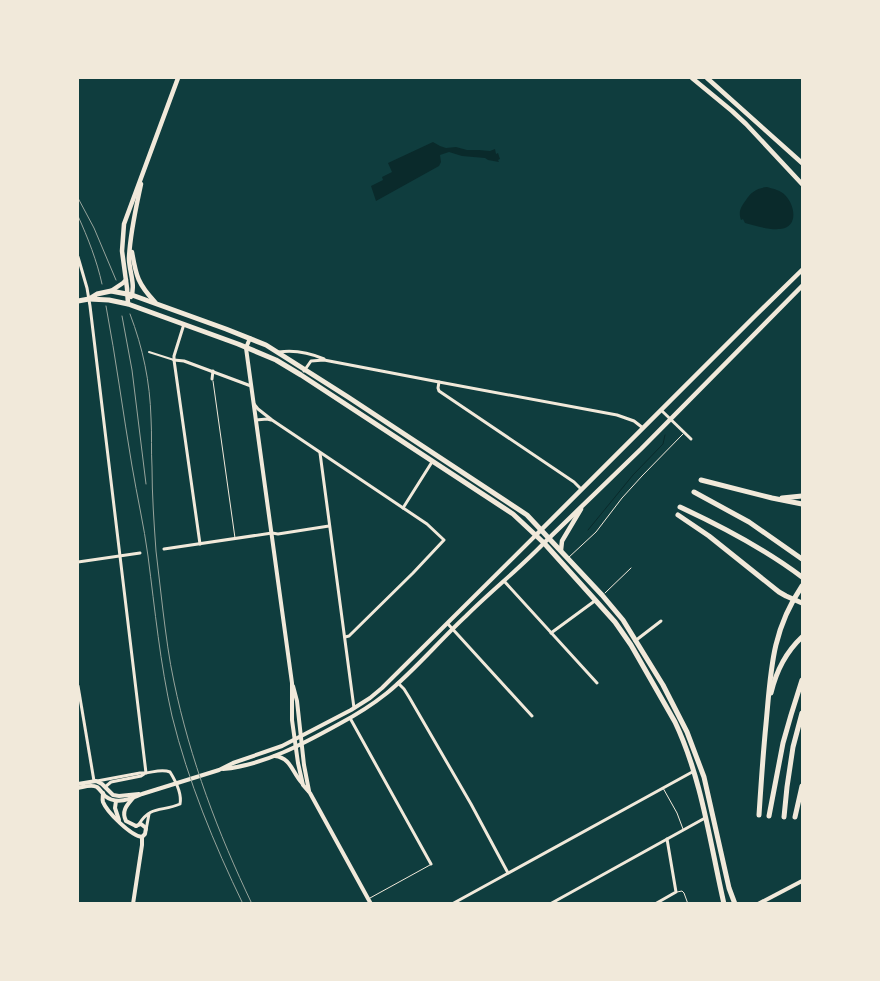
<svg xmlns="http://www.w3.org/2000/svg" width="880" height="981" font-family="Mulish,sans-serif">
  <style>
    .water { fill: #0a2a2b }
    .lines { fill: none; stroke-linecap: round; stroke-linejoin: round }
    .stream { stroke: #0a2a2b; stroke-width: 1 }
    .service { stroke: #f1e9da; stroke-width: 1 }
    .pedestrian { stroke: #f1e9da; stroke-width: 2 }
    .minor { stroke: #f1e9da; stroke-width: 3 }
    .tertiary { stroke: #f1e9da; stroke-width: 4 }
    .secondary { stroke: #f1e9da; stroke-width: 4 }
    .primary { stroke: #f1e9da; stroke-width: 4.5 }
    .trunk { stroke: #f1e9da; stroke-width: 5 }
    .motorway { stroke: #f1e9da; stroke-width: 5 }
    .rail { stroke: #97a49c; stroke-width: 1 }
  </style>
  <rect width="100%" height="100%" fill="#0f3d3e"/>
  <g class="water">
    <path d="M433,142l7,4 6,2 10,-1 11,3h12l11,1 5,-2 1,5 2,-1 2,6 -2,1 1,2 -11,-2 -3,-2 -23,-2 -13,-4 -9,3 1,7 -2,4 -63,35 -5,-15 12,-6 -1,-3 10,-5 -4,-9z"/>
    <path d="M767,187c7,2 13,3 18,8 10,10 14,32 -5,34 -11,1 -24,-3 -35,-6l-2,-4 -2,1c-3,-9 0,-13 5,-20 5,-8 11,-12 21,-13z"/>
  </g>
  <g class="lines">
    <path class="stream" d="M588,530l45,-55 30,-31 2,-9"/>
    <g class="service">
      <path d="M213,381l22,157"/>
      <path d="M568,558l28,-26 26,-34 20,-22 41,-42"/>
      <path d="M605,593l26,-25"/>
      <path d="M663,788l14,25 6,16"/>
      <path d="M677,892l5,-1 2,2 4,11"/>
      <path d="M370,898l60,-33"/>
    </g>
    <path class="pedestrian" d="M149,352l25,8"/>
    <g class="minor">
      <path d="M78,257l9,31 3,18 56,467"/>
      <path d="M184,324l-10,32v4l26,184"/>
      <path d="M279,352c14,-2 31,1 45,7"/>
      <path d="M174,360l10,1 67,25"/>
      <path d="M304,371l7,-10 13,-1 115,22 178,33 17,6 9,7"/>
      <path d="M212,379l1,-8"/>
      <path d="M439,382l-1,6 1,3 135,91 7,7"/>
      <path d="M254,404l4,5 14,11 155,104 17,16 -31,33 -64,63 -4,1"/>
      <path d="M661,410l30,29"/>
      <path d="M256,420l11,-1 4,1"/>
      <path d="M320,453l34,255"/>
      <path d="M403,508l29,-46"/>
      <path d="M164,549l108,-16 6,1 51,-8"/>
      <path d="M78,562l62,-9"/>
      <path d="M504,581l93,102"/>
      <path d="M448,624l84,92"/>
      <path d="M551,633l45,-33"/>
      <path d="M635,641l26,-20"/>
      <path d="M398,683l6,6 5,8 62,107 37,69"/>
      <path d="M78,686l16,95"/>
      <path d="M350,718l81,146"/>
      <path d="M97,781l43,-8c10,1 20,-5 30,-1 5,8 12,22 10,32 -18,8 -29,1 -41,20"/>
      <path d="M105,787l6,-5 30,-6 3,-2"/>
      <path d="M146,830l3,-16"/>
      <path d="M452,904l242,-133"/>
      <path d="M550,904l155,-86"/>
      <path d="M655,904l21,-12 -9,-53"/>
    </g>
    <g class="tertiary">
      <path d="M103,793c0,3 -1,6 0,9 4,10 28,34 39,35"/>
      <path d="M133,798c-6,7 -12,13 -7,23l10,5"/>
      <path d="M116,801l-1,7 4,12"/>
      <path d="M136,826l5,-2 5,4 -1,6 -3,3"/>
      <path d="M133,904l9,-59v-8"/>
    </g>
    <g class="secondary">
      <path d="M250,338l-4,10 46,335v37l6,43 5,22 7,8 61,111"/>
      <path d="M293,686l4,15 7,64 5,26"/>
      <path d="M275,756c16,2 17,16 27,27"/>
      <path d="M223,769c41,-4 80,-25 116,-45 17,-9 33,-19 48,-31 28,-23 52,-52 79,-77 25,-25 53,-47 78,-73"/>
      <path d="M78,784l18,-3 6,3 11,11 6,1 20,-2"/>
      <path d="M78,788c6,-1 13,-4 19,-1 3,2 5,6 8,9 11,9 26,3 37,-2l77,-24 14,-7 49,-17 69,-36 19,-12 12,-10 154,-153"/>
      <path d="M758,904l44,-23"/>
    </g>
    <g class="primary">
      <path d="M692,78l40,33 14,13 56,60"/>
      <path d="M707,78l95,85"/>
      <path d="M132,252c4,24 6,32 23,50"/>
      <path d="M111,291l12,-8 3,-3"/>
      <path d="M131,297c5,-12 -2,-26 -2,-39 1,-25 7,-50 12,-74"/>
      <path d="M128,304l-1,-16 -5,-37 2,-27 54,-146"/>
      <path d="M536,535l219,-219 47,-46"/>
      <path d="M546,541l95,-92 161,-163"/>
      <path d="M561,550l1,-9 19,-32"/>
    </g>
    <g class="trunk">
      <path d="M89,299l20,1 19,4 110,40 38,16 25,15 212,139 31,29 71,79 16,23 44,77c27,57 35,121 49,182"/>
      <path d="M78,301l11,-2 8,-5 14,-3 21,4 94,34 40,16 82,52 179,118 75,80 21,25 40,65 24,47 17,45 25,111 6,16"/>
    </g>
    <g class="motorway">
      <path d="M701,480l71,18 30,6"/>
      <path d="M694,492l55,30 53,37"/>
      <path d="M782,498l20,-2"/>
      <path d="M680,507c43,20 85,42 122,70"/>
      <path d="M678,515l31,21 70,56 7,4 16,7"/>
      <path d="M771,693c5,-21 15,-41 31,-56"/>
      <path d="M759,815c2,-30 4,-61 7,-91 5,-53 5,-92 36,-138"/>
      <path d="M769,816l14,-73 8,-28 11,-35"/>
      <path d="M784,817l3,-30 6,-40 9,-34"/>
      <path d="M795,817l7,-31"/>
    </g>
    <g class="rail">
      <path d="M78,198l16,30 22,52"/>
      <path d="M78,216c10,22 19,45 24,68"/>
      <path d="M106,306c10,53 17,107 26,160 5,30 12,60 16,90 7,54 12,107 24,160 16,65 42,128 71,188"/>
      <path d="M130,314c13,34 20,68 21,104 1,16 0,33 1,49 0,28 2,56 4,84 2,20 5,40 7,60 3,24 6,48 11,71 16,77 44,151 78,222"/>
      <path d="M122,316l10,54 14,114"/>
    </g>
  </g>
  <rect width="880" height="981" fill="none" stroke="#f1e9da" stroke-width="158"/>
</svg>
